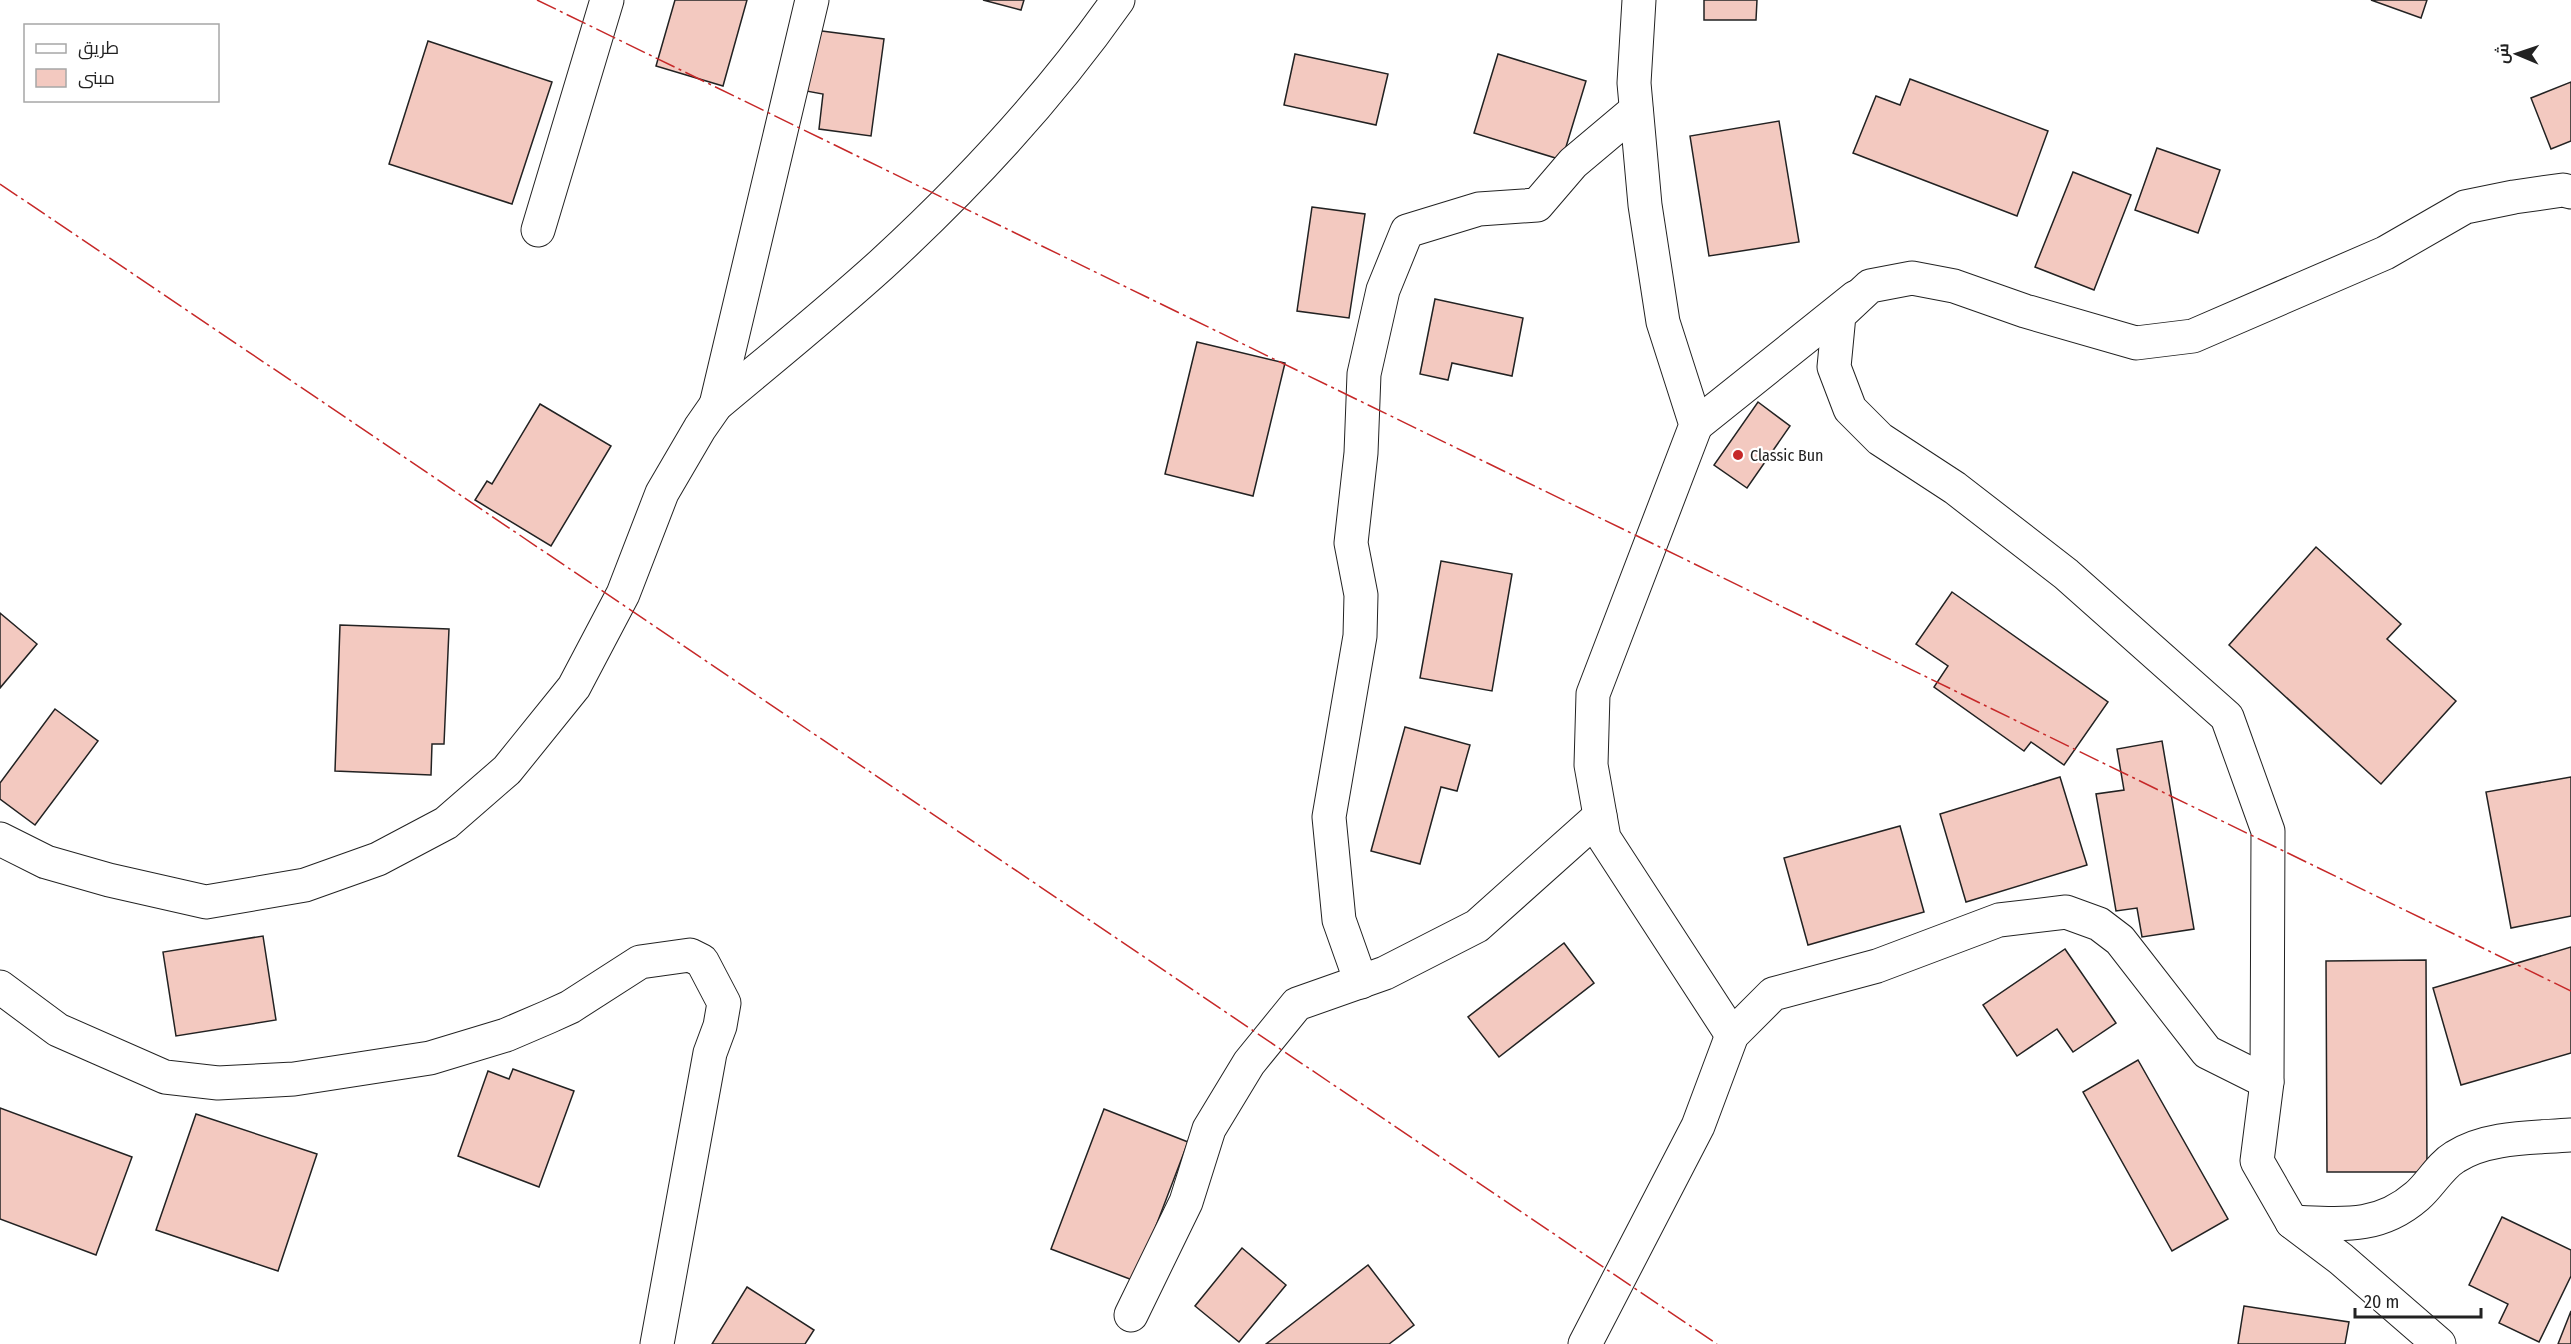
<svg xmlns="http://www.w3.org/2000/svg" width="2571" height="1344" font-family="'Fira Sans Condensed',Cairo,sans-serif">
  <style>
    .building { fill: #f3c9c0; stroke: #222; stroke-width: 1.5 }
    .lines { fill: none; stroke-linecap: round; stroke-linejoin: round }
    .street-casing { stroke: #222; stroke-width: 35 }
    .primary-casing { stroke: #222; stroke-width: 35 }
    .street { stroke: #fff; stroke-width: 33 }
    .primary { stroke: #fff; stroke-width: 33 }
    .power { stroke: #c62828; stroke-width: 1.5; stroke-dasharray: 21 4.5 3 4.5; stroke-linecap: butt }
    .poi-dot { fill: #c62828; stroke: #fff; stroke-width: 2 }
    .labels { text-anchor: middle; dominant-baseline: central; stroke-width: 4.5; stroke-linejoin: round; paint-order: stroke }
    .poi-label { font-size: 16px; fill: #222; stroke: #fff; text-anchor: start }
  </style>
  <rect width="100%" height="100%" fill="#fff"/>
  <g class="building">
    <path d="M675,0h72l-24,86 -67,-20z"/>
    <path d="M983,0h41l-3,10z"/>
    <path d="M1704,0h53l-1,20h-52z"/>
    <path d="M2371,0h56l-6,18z"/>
    <path d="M814,30l70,9 -13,97 -52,-7 4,-35 -17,-3z"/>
    <path d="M428,41l124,41 -40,122 -123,-40z"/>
    <path d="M1295,54l93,20 -12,51 -92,-20z"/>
    <path d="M1498,54l88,27 -24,79 -88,-27z"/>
    <path d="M1910,79l138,52 -31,85 -164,-63 23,-57 24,9z"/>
    <path d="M2571,82v59l-20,8 -20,-51z"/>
    <path d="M1779,121l20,121 -90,14 -19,-120z"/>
    <path d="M2157,148l63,22 -22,63 -63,-23z"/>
    <path d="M2073,172l58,23 -37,95 -59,-23z"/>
    <path d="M1312,207l53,7 -16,104 -52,-7z"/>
    <path d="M1435,299l88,19 -11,58 -60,-13 -4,17 -28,-6z"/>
    <path d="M1197,342l88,21 -32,133 -88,-22z"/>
    <path d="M1758,402l32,24 -43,62 -33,-23z"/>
    <path d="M540,404l71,42 -60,100 -76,-46 12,-19 5,3z"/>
    <path d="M2316,547l85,77 -14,15 69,62 -75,83 -152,-139z"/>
    <path d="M1441,561l71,13 -20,117 -72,-13z"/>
    <path d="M1952,592l156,110 -44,63 -33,-23 -7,9 -90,-64 14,-21 -32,-22z"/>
    <path d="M0,613l37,31 -37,44z"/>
    <path d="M340,625l109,4 -5,115h-12l-1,31 -96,-4z"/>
    <path d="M55,709l43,32 -63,84 -35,-26v-16z"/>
    <path d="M1405,727l65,18 -13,46 -16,-4 -21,77 -49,-13z"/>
    <path d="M2162,741l32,188 -52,8 -5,-29 -21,3 -20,-117 28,-4 -7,-41z"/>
    <path d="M2060,777l27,88 -121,37 -26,-88z"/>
    <path d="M2571,777v139l-60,12 -25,-136z"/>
    <path d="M1900,826l24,86 -116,33 -24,-87z"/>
    <path d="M263,936l13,84 -100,16 -13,-84z"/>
    <path d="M1564,943l30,40 -95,74 -31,-40z"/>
    <path d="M2571,947v106l-110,32 -28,-97z"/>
    <path d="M2065,949l51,74 -43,29 -16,-23 -40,27 -34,-51z"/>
    <path d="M2426,960l1,212h-100l-1,-211z"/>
    <path d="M2138,1060l90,159 -56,32 -89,-159z"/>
    <path d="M513,1069l61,22 -35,96 -81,-31 30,-85 21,8z"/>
    <path d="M0,1108l132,49 -36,98 -96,-36z"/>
    <path d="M1104,1109l84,33 -53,139 -84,-32z"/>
    <path d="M196,1114l121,40 -39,117 -122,-41z"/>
    <path d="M2502,1217l69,33v26l-32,66 -40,-19 9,-19 -39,-19z"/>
    <path d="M1242,1248l44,37 -47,57 -44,-36z"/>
    <path d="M1368,1265l46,60 -25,19h-123z"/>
    <path d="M747,1287l67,43 -9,14h-93z"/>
    <path d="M2244,1306l105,16 -4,22h-107z"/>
    <path d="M2571,1311v33h-13z"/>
  </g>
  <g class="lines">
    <g class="street-casing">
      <g id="street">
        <path d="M1639,0l-5,83 11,122 18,117 33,103 -103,269 -2,71 13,73 128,197"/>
        <path d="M538,230l69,-230"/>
        <path d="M716,405l96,-405"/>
        <path d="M1696,425l160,-128"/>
        <path d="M0,839l46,23 63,18 97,22 99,-17 73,-26 68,-36 61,-53 67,-83 49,-93 39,-101 38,-65 16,-23c56,-47 113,-93 166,-141 87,-80 168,-167 236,-264"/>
        <path d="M1361,982l-22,-62 -10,-103 31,-181 1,-41 -10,-52 10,-90 3,-79 19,-84 24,-59 72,-22 58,-4 36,-42 63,-53"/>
        <path d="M0,987l58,43 107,47 53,6 76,-4 136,-21 76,-23 42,-18 22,-10 70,-45 50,-7 12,6 22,42 -4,23 -10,27 -53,291"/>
        <path d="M2292,1222c48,2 86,8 125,-26 13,-11 23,-30 38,-39 32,-21 79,-19 116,-22"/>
        <path d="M1131,1315l55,-113 23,-73 40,-66 48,-59 88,-31 92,-47 123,-110"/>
        <path d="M1585,1344l113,-218 34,-91 41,-41 104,-28 122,-46 67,-8 33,12 21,16 87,112 60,30"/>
      </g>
    </g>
    <g class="primary-casing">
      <path id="primary" d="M2439,1344l-98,-85 -49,-37 -35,-61 10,-79 1,-251 -41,-114 -161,-143 -111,-86 -75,-49 -30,-30 -16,-42 5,-52 31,-29 42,-8 42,8 71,25 111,32 57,-7 192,-83 80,-46 49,-10 49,-7 8,2"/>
    </g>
    <use href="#street" class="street"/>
    <use href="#primary" class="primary"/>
    <g class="power">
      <path d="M537,0l2034,991"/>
      <path d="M0,184l1717,1160"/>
    </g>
  </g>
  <circle class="poi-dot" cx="1738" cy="455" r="6"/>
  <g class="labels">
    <g class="poi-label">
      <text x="1750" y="455">Classic Bun</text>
    </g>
  </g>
  <rect x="24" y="24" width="195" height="78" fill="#ffffff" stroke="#a7a7a7" stroke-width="1.5"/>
  <rect x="36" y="44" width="30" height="9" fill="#ffffff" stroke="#a7a7a7" stroke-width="1.5"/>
  <text x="78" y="54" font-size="18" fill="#222222">طريق</text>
  <rect x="36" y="69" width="30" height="18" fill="#f3c9c0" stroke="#a7a7a7" stroke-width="1.5"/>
  <text x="78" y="84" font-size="18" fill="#222222">مبنى</text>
  <g transform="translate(2517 54) rotate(272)" stroke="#ffffff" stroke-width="4.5" paint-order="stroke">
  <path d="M0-4.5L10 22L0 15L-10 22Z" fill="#222222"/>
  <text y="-9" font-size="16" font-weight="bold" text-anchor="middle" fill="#222222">ش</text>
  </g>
  <path d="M2355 1308v9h126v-9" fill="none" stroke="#222222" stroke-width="3"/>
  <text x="2364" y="1308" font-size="18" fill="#222222" stroke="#ffffff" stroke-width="4.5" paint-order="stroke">20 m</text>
</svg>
